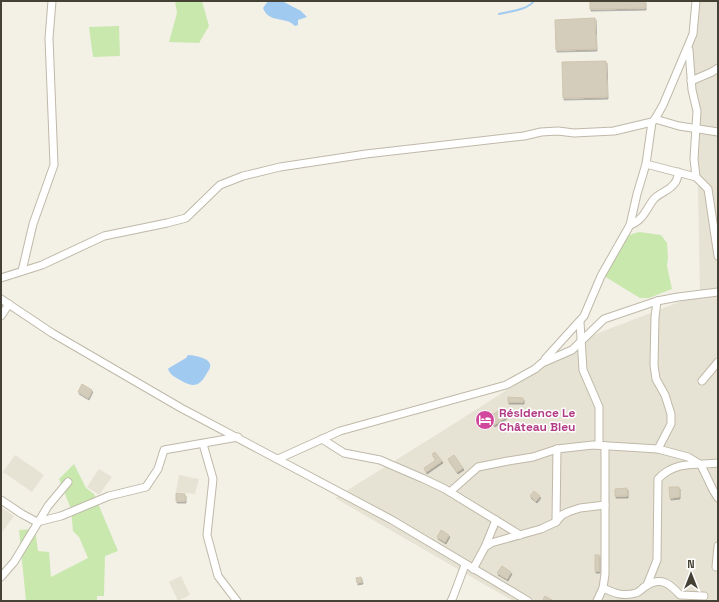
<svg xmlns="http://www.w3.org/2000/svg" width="719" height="602" font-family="'Space Grotesk',sans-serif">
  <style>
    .residential { fill: #e7e3d4 }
    .green { fill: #c9e8ae }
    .water { fill: #a1caf1 }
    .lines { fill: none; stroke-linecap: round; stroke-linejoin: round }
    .stream { stroke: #a1caf1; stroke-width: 2 }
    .building { fill: #d5cdbb; stroke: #d0c5ae; filter: url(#shadow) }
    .minor-casing { stroke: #bfb9a8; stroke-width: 9 }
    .minor { stroke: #fff; stroke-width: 7 }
    .labels { text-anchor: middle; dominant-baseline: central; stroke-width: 3; stroke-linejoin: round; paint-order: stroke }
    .hotel-label { font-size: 12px; font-weight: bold; fill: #b23c85; stroke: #fff; text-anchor: start }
  </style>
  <defs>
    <filter id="shadow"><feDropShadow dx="1" dy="2" stdDeviation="0" flood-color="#0004"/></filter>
  </defs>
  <rect width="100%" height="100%" fill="#f3f0e6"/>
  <g class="residential">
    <path d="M694,1h24v600h-205l-178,-103 101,-63 104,-66 43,-30 117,-45 -3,-160 -7,-80 5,-16z"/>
    <path d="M15,455l29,20 -12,17 -29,-20 -2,3v-4l2,1z"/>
    <path d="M99,469l13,8 -13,18 -12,-8z"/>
    <path d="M179,475l20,4 -4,15 -19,-2z"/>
    <path d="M1,507l13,9 -11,15 -2,-1z"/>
    <path d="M181,576l9,19 -12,6 -9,-19z"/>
  </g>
  <g class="green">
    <path d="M175,1h27l7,25 -10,17 -30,-1 8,-29z"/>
    <path d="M119,26l1,30 -27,1 -4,-30z"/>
    <path d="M639,232l22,3 6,8 1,15 -1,8 5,23 -23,9h-9l-36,-22 20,-38 8,-4z"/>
    <path d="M74,464l12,24 8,6 24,57 -13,5 -1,40h-7v5h-71l-7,-71 16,-1 3,22 11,1 2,25 37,-19 -9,-21 -6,-6 -2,-22 -12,-30z"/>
  </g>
  <g class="water">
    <path d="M268,1h14l19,10 6,6 -9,3v5l-3,1c-2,-2 -6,-5 -9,-5 -9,-3 -18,-1 -23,-13z"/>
    <path d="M188,355c5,0 21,3 22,9 1,3 -1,6 -3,9 -8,14 -13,15 -27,7 -5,-3 -10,-5 -12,-11l1,-1 17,-10z"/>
  </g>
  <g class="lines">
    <path class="stream" d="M499,14c12,-3 28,-4 35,-13"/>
  </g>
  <g class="building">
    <path d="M590,1h55v7l-55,1z"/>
    <path d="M595,18l1,31 -40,1 -1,-30z"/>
    <path d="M606,61l1,36 -44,1 -1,-36z"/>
    <path d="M82,384l10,6 -4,8 -10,-6z"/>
    <path d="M508,397l15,1v4h-15z"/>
    <path d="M501,409l5,8 -12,8 -6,-7z"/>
    <path d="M435,452l7,9 -16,11 -2,-4 12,-8 -4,-6z"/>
    <path d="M454,455l9,13 -6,4 -9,-13z"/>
    <path d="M669,487h10v10l-9,1z"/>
    <path d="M627,488v8h-12v-7z"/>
    <path d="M534,491l6,5 -4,5 -6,-5z"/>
    <path d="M176,493l9,1v7h-9z"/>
    <path d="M441,530l8,5 -4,7 -8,-5z"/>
    <rect x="595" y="555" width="4" height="16"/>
    <path d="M502,566l9,6 -4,7 -10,-6z"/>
    <path d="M361,577l1,5 -5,1 -1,-5z"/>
    <path d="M545,596l7,4 -1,1h-6l-2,-2z"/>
  </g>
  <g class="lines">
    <g class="minor-casing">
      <g id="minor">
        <path d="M688,48l1,2 3,40 5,21 -3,48 2,18"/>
        <path d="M691,81l21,-9 6,-4"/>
        <path d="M655,119l24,7 39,6"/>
        <path d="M646,164l50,13 12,12 10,67"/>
        <path d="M630,225c13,-4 16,-16 24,-26 5,-6 15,-8 20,-15 3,-3 4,-8 4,-12"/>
        <path d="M22,271l11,-47 21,-59 -5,-127 3,-37"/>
        <path d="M1,278l41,-13 62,-29 63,-13 19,-5 34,-33 23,-9 37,-9 86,-13 158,-18 17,-4 17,-1 16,2 40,-2 38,-9 3,-3 8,-14 30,-71 3,-33"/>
        <path d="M1,299l51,34 129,75 211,112 136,81"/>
        <path d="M657,301l-2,16 -1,48 2,14 9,16 6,19v10l-13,25"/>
        <path d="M1,316l8,-12"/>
        <path d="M580,322l3,48 16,37v38"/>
        <path d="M545,359l39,-43 17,-40 29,-51 7,-31 9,-30 6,-42"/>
        <path d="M702,381l16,-19"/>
        <path d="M322,439l22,14 36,7 44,19 21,10 75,46"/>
        <path d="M203,444l10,35 -6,56 11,41 19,25"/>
        <path d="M278,459l62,-28 166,-46 29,-16 7,-6 30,-13 32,-31 53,-18 21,-4 40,-5"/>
        <path d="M450,492l28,-25 30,-6 25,-4 24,-8 36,-4 65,4 30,8 13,8 12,25 5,8"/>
        <path d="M1,500l21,14 15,8 24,-6 48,-20 37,-9 12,-18 6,-19 74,-13"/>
        <path d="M556,522l1,-73"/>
        <path d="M718,546l-2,21 2,-1"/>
        <path d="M485,547l11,-27"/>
        <path d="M473,569l12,-22 6,-4 50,-14 15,-7 6,-7 6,-3 12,-4 25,-3"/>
        <path d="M1,577l13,-15 34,-56 20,-24"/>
        <path d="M647,585l10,-25 1,-81c3,-3 6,-6 10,-8 14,-9 34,-6 50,-8"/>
        <path d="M603,588c11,5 20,9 33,5 4,-1 6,-5 10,-7 15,-10 24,-2 34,9l24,1"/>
        <path d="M451,601l2,-4 12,-32"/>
        <path d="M597,601l6,-13 2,-14v-128"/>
      </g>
    </g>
    <use href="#minor" class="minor"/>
  </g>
  <defs>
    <g id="hotel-disc" transform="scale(1)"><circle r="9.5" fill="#d1479c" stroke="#fff"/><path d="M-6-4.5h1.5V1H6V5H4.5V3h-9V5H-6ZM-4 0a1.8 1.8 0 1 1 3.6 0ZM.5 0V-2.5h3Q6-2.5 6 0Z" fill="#fff"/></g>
  </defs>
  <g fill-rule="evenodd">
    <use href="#hotel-disc" x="485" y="420"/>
  </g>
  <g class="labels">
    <g class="hotel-label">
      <text x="499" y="413">Résidence Le<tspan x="499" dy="14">Château Bleu</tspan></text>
    </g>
  </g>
  <rect width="719" height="602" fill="none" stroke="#464135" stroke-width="4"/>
  <g transform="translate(691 574)" stroke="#ffffff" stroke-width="3" paint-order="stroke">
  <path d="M0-3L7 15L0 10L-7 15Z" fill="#464135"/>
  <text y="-6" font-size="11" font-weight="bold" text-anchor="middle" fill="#464135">N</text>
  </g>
</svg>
